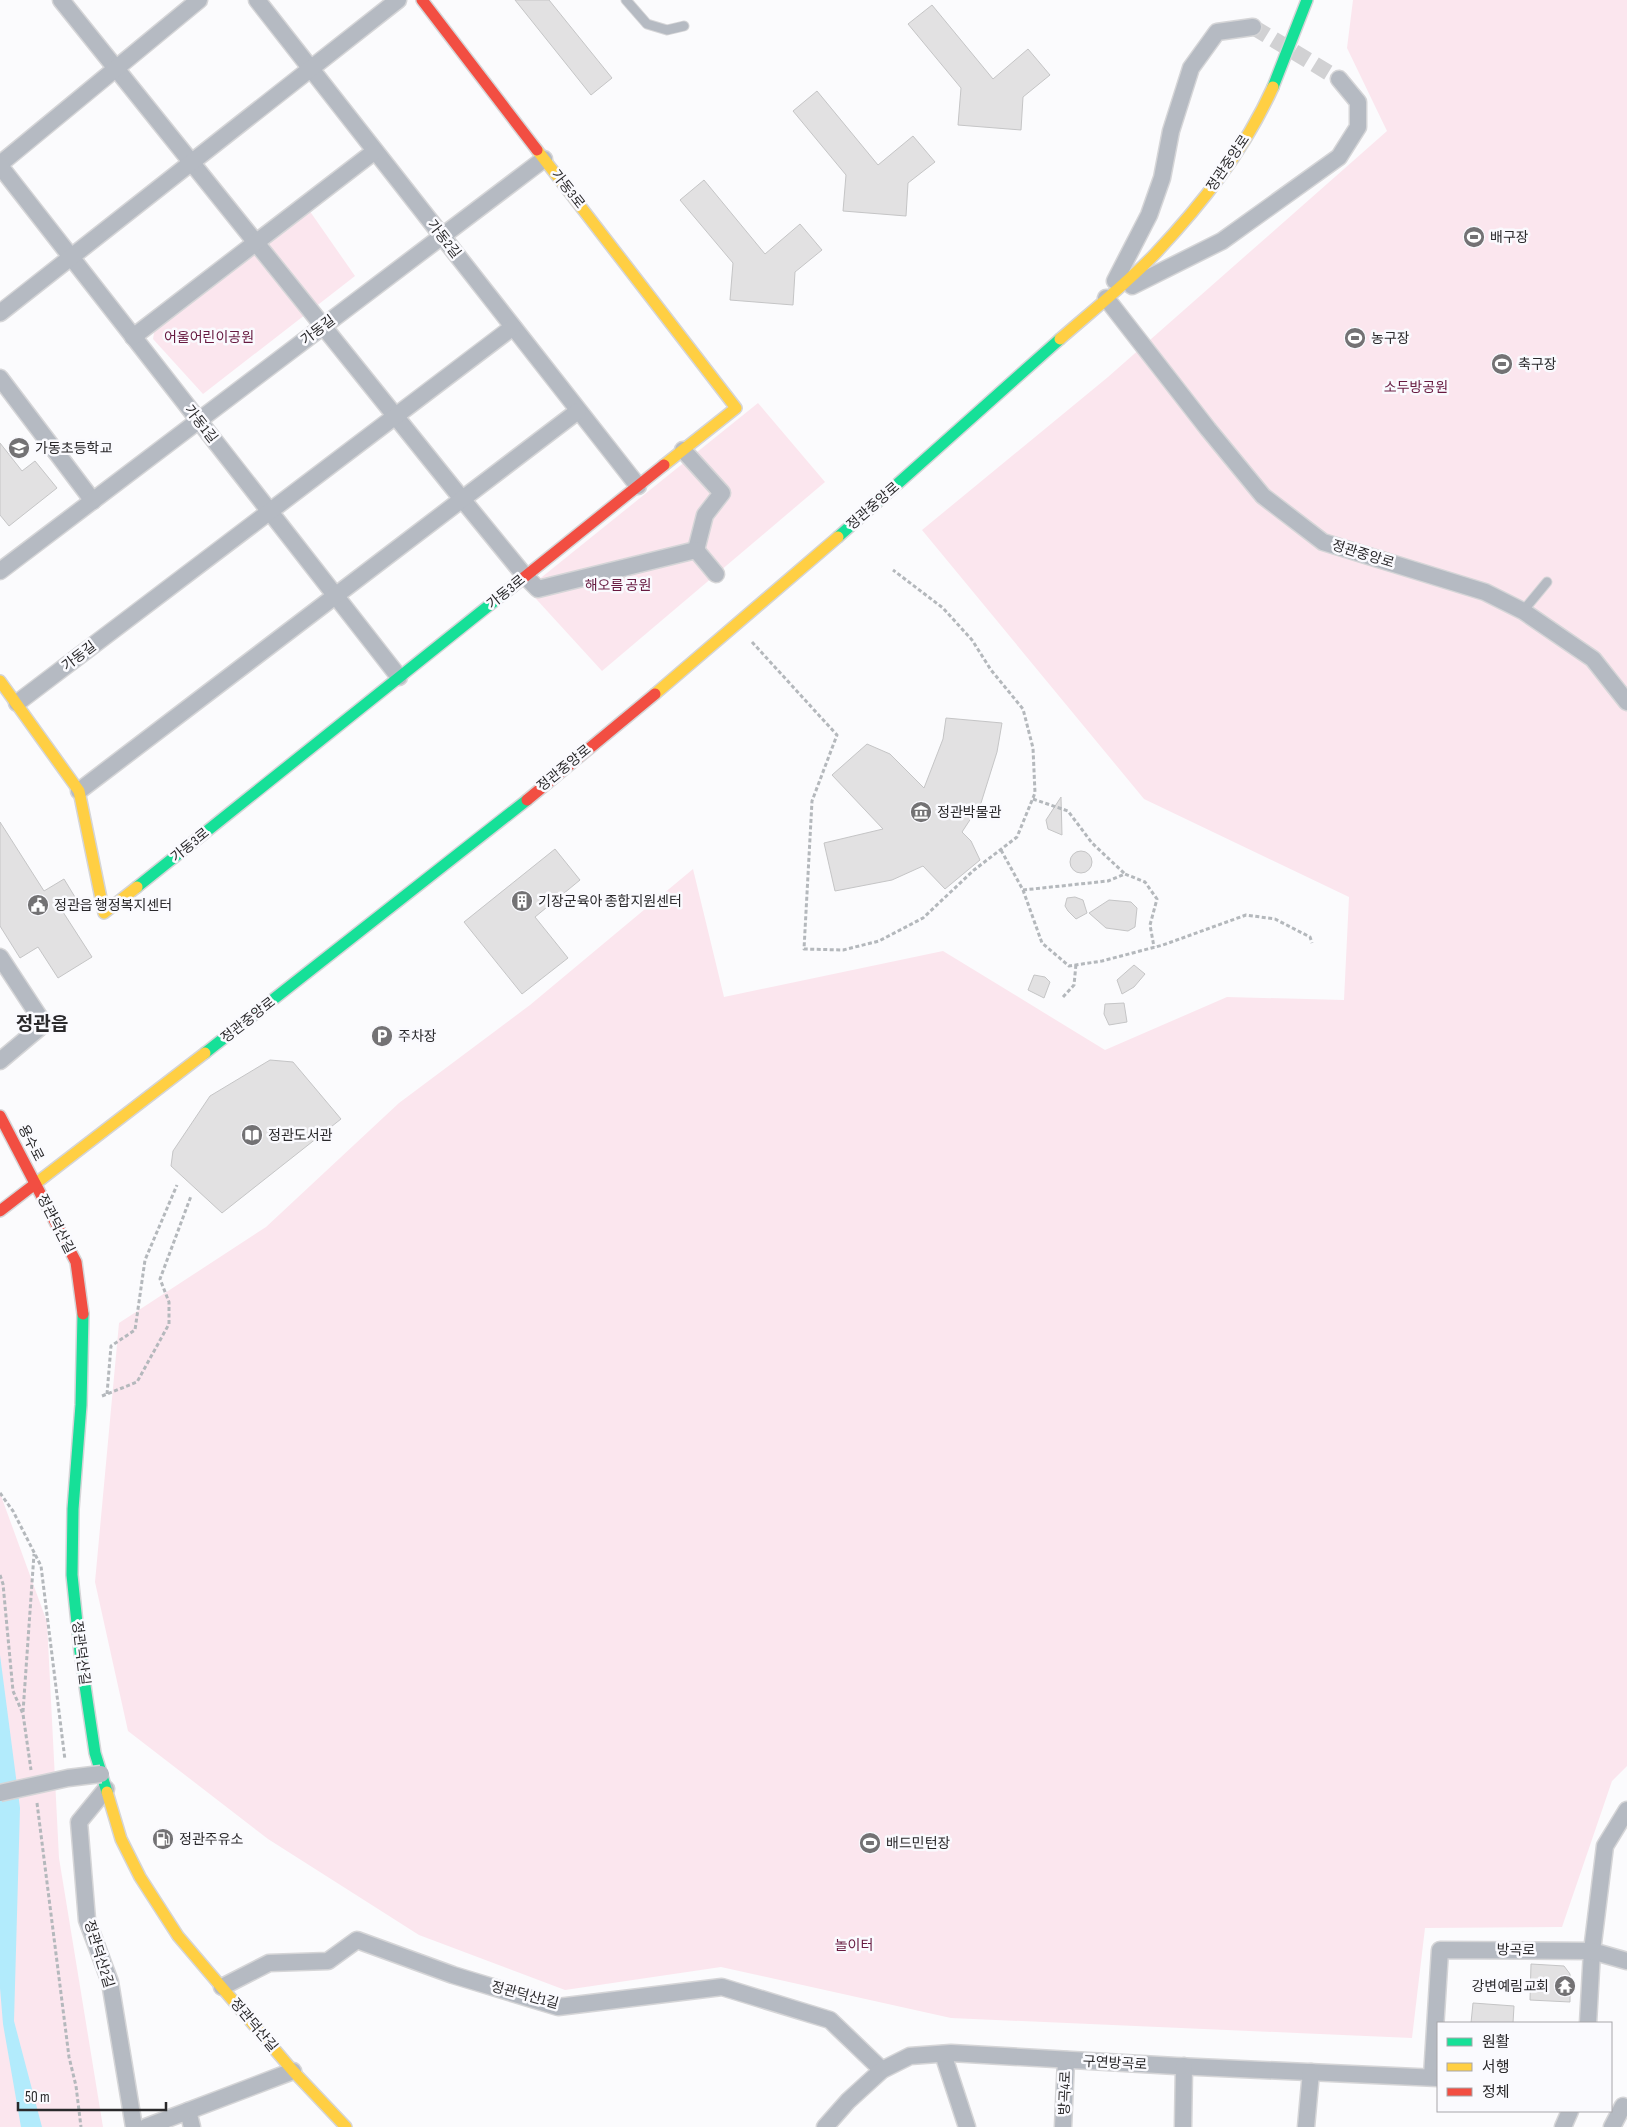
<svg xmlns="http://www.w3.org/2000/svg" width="1627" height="2127" font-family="'Sofia Sans Condensed','Noto Sans KR',sans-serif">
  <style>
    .green { fill: #fbe6ee }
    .water { fill: #b2ebfc }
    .building { fill: #e2e1e2; stroke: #c5c5c6 }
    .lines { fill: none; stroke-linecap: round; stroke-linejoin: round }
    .street-tunnel { stroke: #d1d1d3; stroke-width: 16; stroke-dasharray: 16 8; stroke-linecap: butt }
    .lane-casing { stroke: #d5d5d7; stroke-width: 11 }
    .street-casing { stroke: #d5d5d7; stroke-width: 19 }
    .fast-casing { stroke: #d5d5d7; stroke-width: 14 }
    .slow-casing { stroke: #d5d5d7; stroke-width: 14 }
    .jam-casing { stroke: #d5d5d7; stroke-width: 14 }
    .path { stroke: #b4b8bc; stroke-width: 3; stroke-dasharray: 4 2.5; stroke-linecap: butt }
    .lane { stroke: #b5bac2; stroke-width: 9 }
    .street { stroke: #b5bac2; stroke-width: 16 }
    .fast { stroke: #16e098; stroke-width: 11 }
    .slow { stroke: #ffcf43; stroke-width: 11 }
    .jam { stroke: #f24e42; stroke-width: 11 }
    .street-bridge-casing { stroke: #d5d5d7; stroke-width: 19; stroke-linecap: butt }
    .street-bridge { stroke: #b5bac2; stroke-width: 16 }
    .labels { text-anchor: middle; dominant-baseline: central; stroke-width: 5; stroke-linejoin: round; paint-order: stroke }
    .street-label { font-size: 14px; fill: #2a292b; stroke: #fafafe }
    .poi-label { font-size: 14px; fill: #2a292b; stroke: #fafafe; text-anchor: start }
    .park-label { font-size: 14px; fill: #671a40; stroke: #fafafe }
    .district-label { font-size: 19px; font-weight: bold; fill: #2a292b; stroke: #fafafe }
  </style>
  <rect width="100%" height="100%" fill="#fbfbfd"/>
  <g class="green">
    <path d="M1353,0h274v1766l-15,15 -50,146 -137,1 -13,110 -461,-20 -230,-51 -156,23 -146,-55 -151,-96 -140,-108 -33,-149 24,-259 147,-96 133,-124 131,-98 163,-136 31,128 219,-46 162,99 122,-53 117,3 5,-103 -205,-98 -222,-269 186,-153 279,-246 -40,-83z"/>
    <path d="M309,210l46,66 -152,118 -50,-55 2,-12z"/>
    <path d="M758,403l67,79 -223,189 -75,-82z"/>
    <path d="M0,1493l47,129 12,236 44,269h-103z"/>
  </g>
  <path class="water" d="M0,1655l20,153 -6,213 28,106h-21l-18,-103 -3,-36z"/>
  <g class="building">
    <path d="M515,0h34l63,78 -21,17z"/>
    <path d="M932,5l61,74 35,-30 22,26 -27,22 -2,33 -63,-5 3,-37 -53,-64z"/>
    <path d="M817,91l61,74 35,-29 22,26 -27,21 -2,33 -63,-5 3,-36 -53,-64z"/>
    <path d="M704,180l61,74 35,-30 22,26 -27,22 -2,33 -63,-5 3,-37 -53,-63z"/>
    <path d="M0,443l22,28 13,-10 22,27 -48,38 -9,-11z"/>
    <path d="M946,718l56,5 -5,29 -16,51 -19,29 9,9 9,19 -35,29 -22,-23 -31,14 -57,11 -11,-48 59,-14 -51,-54 35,-31 23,10 34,34 19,-49z"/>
    <path d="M1061,797l1,38 -14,-6 -2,-9z"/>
    <path d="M0,822l44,69 20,-12 14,23 -15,10 29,45 -34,21 -20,-31 -18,11 -20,-32z"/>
    <path d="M555,849l25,31 -45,37 33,41 -46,36 -58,-72z"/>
    <circle cx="1081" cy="862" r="11"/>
    <path d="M1075,897l8,3 4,13 -11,6 -8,-8 -3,-5 2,-8z"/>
    <path d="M1109,900l22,2 6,6 -2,19 -7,4 -22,-3 -17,-15z"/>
    <path d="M1134,965l11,9 -11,13 -12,7 -5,-14z"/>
    <path d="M1034,975l11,2 5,5 -6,16 -16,-8z"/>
    <path d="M1124,1003l3,19 -18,3 -5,-11 1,-10z"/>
    <path d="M270,1060l23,2 48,57 -119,94 -51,-47 2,-15 37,-55z"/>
    <path d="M1531,1964l33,2 6,8v28l-40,-2z"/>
    <path d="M1473,2003l41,3 -1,17h-42z"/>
  </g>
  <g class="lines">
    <path class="street-tunnel" d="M1253,27l86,52"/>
    <g class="lane-casing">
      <g id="lane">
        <path d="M626,0l21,24 20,6 17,-4"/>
        <path d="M1523,611l24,-29"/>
      </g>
    </g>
    <g class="street-casing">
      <g id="street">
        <path d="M61,0l401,499 63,77 13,13 158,-39"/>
        <path d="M257,0l381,486"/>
        <path d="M0,164l199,-164"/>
        <path d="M0,166l399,511"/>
        <path d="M1115,281l34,-66 13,-37 9,-47 20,-63 26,-36 36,-5"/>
        <path d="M1132,286l90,-45 117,-84 19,-30v-25l-19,-23"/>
        <path d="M1106,298l102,131 55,67 60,46 162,50 38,19 70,48 34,43"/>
        <path d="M0,313l398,-313"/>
        <path d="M133,337l242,-186"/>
        <path d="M0,378l93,123"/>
        <path d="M683,450l39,43 -17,22 -9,35"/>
        <path d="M696,550l20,24"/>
        <path d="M0,571l544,-412"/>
        <path d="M17,703l496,-376"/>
        <path d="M79,791l499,-380"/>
        <path d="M0,957l44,67 -44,37"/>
        <path d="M106,1789l-27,33 8,98 23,62 24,145"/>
        <path d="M222,1987l47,-24 59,-2 29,-21 96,35 105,32 164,-20 108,33 52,50"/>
        <path d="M1588,2023l4,-72 13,-105 22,-36"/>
        <path d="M943,2054l24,73"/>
        <path d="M1432,2077l8,-127 152,1 35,10"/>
        <path d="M188,2111l4,16"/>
        <path d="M146,2127l147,-56"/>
        <path d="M825,2127l23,-26 34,-31 28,-14 41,-3 225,13 262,12"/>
        <path d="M1063,2127l3,-67"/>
        <path d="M1183,2127l1,-61"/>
        <path d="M1306,2127l5,-55"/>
        <path d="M1563,2127l7,-16"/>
        <path d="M1612,2127l11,-21"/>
      </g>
    </g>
    <g class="fast-casing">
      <g id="fast">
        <path d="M1273,87l34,-87"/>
        <path d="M838,537l222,-198"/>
        <path d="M137,887l375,-300"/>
        <path d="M205,1053l322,-253"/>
        <path d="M83,1314l-2,91 -8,104 -1,66 8,77 15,101 12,39"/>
      </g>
    </g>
    <g class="slow-casing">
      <g id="slow">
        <path d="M537,150l199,258 -72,57"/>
        <path d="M1060,339c31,-27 65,-54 94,-84 48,-51 90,-104 119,-168"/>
        <path d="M0,681l79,110 25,122 33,-26"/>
        <path d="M655,694l183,-157"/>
        <path d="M35,1184l170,-131"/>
        <path d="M107,1792l14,47 19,38 38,59 115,135 53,56"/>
      </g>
    </g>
    <g class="jam-casing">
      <g id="jam">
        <path d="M422,0l115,150"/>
        <path d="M512,587l152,-122"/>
        <path d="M527,800l128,-106"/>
        <path d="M0,1116l76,146 7,52"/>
        <path d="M0,1211l35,-27"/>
      </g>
    </g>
    <g class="path">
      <path d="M752,642l85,93 -25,66 -8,148 39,1 36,-9 44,-23 51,-48 43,-33 18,-44 -2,-45 -10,-39 -32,-39 -19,-30 -29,-32 -50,-38"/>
      <path d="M1033,799l35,12 24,32 33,31"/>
      <path d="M1001,850l22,40 19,53 27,23 33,-5 61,-16 83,-30 29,4 35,18 2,6"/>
      <path d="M1023,890l85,-9 17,-7 20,8 12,17 -7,26 4,22"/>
      <path d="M1063,997l11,-12 2,-21"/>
      <path d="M107,1394l4,-48 24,-16 10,-70 32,-75"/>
      <path d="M102,1396l35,-14 32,-58v-22l-9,-23 31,-83"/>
      <path d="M0,1493l13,18 28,55 24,194"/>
      <path d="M0,1575l3,9 10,107 10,23 8,56"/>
      <path d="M23,1712l11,-158"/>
      <path d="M37,1803l32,254 7,29 5,41"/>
    </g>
    <use href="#lane" class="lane"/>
    <use href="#street" class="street"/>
    <use href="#fast" class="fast"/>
    <use href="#slow" class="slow"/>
    <use href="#jam" class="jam"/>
    <g class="street-bridge-casing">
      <path id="street-bridge" d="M0,1793l68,-15 33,-4"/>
    </g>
    <use href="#street-bridge" class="street-bridge"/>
  </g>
  <defs>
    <g id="stadium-disc" transform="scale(1.125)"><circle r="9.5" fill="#737274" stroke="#fafafe"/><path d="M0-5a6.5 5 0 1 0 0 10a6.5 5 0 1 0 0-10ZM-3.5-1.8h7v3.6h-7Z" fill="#fff"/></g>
    <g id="school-disc" transform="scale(1.125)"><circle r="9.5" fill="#737274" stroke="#fafafe"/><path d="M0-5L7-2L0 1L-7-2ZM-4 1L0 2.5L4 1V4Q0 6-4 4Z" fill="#fff"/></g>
    <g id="museum-disc" transform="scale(1.125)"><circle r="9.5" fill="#737274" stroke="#fafafe"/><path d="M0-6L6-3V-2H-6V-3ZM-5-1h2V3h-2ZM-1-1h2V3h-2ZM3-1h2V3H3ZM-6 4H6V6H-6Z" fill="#fff"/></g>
    <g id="building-disc" transform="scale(1.125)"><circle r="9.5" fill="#737274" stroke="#fafafe"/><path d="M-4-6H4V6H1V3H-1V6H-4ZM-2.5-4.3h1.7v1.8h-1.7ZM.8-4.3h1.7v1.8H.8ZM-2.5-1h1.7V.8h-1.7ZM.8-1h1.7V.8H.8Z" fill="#fff"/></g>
    <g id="civic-disc" transform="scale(1.125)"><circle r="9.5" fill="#737274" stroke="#fafafe"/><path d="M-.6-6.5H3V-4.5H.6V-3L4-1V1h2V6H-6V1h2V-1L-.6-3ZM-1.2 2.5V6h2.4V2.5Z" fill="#fff"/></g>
    <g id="parking-disc" transform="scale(1.125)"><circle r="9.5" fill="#737274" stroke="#fafafe"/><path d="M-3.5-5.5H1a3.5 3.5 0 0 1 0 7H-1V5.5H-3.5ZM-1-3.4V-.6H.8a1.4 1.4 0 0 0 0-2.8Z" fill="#fff"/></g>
    <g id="library-disc" transform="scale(1.125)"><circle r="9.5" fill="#737274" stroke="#fafafe"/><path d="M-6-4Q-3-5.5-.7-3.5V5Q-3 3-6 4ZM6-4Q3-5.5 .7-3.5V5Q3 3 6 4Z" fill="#fff"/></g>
    <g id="fuel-disc" transform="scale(1.125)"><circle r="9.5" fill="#737274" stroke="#fafafe"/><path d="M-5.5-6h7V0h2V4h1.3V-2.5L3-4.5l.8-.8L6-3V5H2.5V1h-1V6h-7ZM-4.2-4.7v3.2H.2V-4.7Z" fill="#fff"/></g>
    <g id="temple-disc" transform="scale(1.125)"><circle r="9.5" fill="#737274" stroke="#fafafe"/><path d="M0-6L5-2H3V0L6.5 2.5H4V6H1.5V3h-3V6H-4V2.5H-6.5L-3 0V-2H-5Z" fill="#fff"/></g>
  </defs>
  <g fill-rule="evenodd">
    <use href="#stadium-disc" x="1474" y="237"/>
    <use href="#stadium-disc" x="1355" y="338"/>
    <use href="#stadium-disc" x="1502" y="364"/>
    <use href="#school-disc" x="19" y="448"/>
    <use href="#museum-disc" x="921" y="812"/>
    <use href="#building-disc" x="522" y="901"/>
    <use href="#civic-disc" x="38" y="905"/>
    <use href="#parking-disc" x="382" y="1036"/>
    <use href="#library-disc" x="252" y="1135"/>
    <use href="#fuel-disc" x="163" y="1839"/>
    <use href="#stadium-disc" x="870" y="1843"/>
    <use href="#temple-disc" x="1565" y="1986"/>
  </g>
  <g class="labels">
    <g class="street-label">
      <text transform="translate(1228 163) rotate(-56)">정관중앙로</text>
      <text transform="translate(568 189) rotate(52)">가동3로</text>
      <text transform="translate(444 239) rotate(52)">가동2길</text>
      <text transform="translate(318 330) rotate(-37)">가동길</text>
      <text transform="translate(201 424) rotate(52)">가동1길</text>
      <text transform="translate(873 506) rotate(-41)">정관중앙로</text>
      <text transform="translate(1363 554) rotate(17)">정관중앙로</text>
      <text transform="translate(506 592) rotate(-39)">가동3로</text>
      <text transform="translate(79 656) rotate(-37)">가동길</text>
      <text transform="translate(564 768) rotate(-39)">정관중앙로</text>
      <text transform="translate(190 845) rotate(-39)">가동3로</text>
      <text transform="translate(248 1020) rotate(-38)">정관중앙로</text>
      <text transform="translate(31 1143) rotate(63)">용수로</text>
      <text transform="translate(56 1224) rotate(63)">정관덕산길</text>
      <text transform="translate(81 1653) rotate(83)">정관덕산길</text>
      <text transform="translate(1516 1950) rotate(1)">방곡로</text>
      <text transform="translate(99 1954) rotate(73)">정관덕산2길</text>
      <text transform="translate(525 1995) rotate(15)">정관덕산1길</text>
      <text transform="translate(254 2025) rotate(50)">정관덕산길</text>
      <text transform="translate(1115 2063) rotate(3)">구연방곡로</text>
      <text transform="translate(1065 2093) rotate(-88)">방곡4로</text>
    </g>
    <g class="poi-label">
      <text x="1490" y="237">배구장</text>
      <text x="1371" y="338">농구장</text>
      <text x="1518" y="364">축구장</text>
      <text x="35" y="448">가동초등학교</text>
      <text x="937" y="812">정관박물관</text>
      <text x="538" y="901">기장군육아 종합지원센터</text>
      <text x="54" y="905">정관읍 행정복지센터</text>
      <text x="398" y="1036">주차장</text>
      <text x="268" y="1135">정관도서관</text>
      <text x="179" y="1839">정관주유소</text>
      <text x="886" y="1843">배드민턴장</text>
      <text x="1549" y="1986" text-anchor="end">강변예림교회</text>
    </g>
    <g class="park-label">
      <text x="209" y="337">어울어린이공원</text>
      <text x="1416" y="387">소두방공원</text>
      <text x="618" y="585">해오름 공원</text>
      <text x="854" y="1945">놀이터</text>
    </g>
    <g class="district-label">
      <text x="42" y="1024">정관읍</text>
    </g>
  </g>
  <rect x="1437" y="2022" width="175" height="90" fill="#fafafe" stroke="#a7a6aa"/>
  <rect x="1447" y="2038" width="25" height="8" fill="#16e098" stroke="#a7a6aa"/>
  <text x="1482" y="2047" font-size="15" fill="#2a292b">원활</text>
  <rect x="1447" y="2063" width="25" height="8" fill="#ffcf43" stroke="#a7a6aa"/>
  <text x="1482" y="2072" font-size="15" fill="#2a292b">서행</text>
  <rect x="1447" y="2088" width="25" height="8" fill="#f24e42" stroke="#a7a6aa"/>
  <text x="1482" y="2097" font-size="15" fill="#2a292b">정체</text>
  <path d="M18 2102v8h148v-8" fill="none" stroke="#2a292b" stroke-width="2.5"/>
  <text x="25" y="2102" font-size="15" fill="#2a292b" stroke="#fafafe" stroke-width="4" paint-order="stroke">50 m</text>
</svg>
